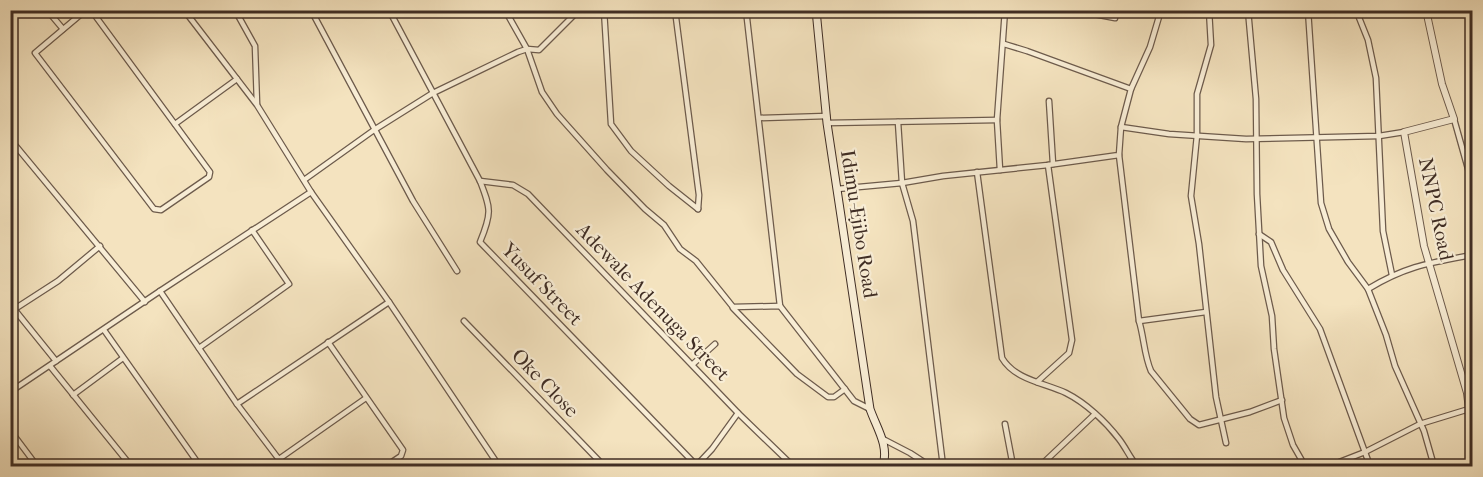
<svg xmlns="http://www.w3.org/2000/svg" width="1483" height="477" font-family="'IM FELL French Canon',serif">
  <style>
    .lines { fill: none; stroke-linecap: round; stroke-linejoin: round }
    .minor-casing { stroke: #6d5b4c; stroke-width: 7 }
    .tertiary-casing { stroke: #6d5b4c; stroke-width: 8 }
    .secondary-casing { stroke: #402e25; stroke-width: 9 }
    .minor { stroke: #f8edd5; stroke-width: 4.5 }
    .tertiary { stroke: #f8edd5; stroke-width: 6 }
    .secondary { stroke: #f8edd5; stroke-width: 7 }
    .labels { text-anchor: middle; dominant-baseline: central; stroke-width: 4.5; stroke-linejoin: round; paint-order: stroke }
    .street-label { font-size: 20px; fill: #402e25; stroke: #f8edd5 }
  </style>
  <rect width="100%" height="100%" fill="#f4e3bf"/>
  <filter id="stains"><feTurbulence type="fractalNoise" baseFrequency=".00333" numOctaves="4"/><feColorMatrix values="0 0 0 0 .2 0 0 0 0 .09 0 0 0 0 .02 0 0 0 .5 -.17"/></filter>
  <radialGradient id="worn" r=".72"><stop offset=".6" stop-color="#630" stop-opacity="0"/><stop offset="1" stop-color="#630" stop-opacity=".3"/></radialGradient>
  <g class="lines">
    <g class="minor-casing">
      <g id="minor">
        <path d="M47,10l16,19"/>
        <path d="M86,10l-51,43 119,156 7,1 48,-33 1,-5 -119,-162"/>
        <path d="M184,10l73,95 54,87 78,110 110,164"/>
        <path d="M235,10l20,36 2,58"/>
        <path d="M311,10l102,191 44,70"/>
        <path d="M389,10l91,171c11,28 12,32 0,61l217,224"/>
        <path d="M505,10l22,39 15,43 15,22 50,56 38,39 19,16 16,24 16,12 37,46 47,-1 74,95 16,8"/>
        <path d="M604,10l7,114 20,27 38,35 29,23"/>
        <path d="M675,10l24,185 -1,14"/>
        <path d="M746,10l34,296"/>
        <path d="M1073,10l42,8"/>
        <path d="M1209,10l2,35 -14,49v41l-6,61 8,48 17,153 10,46"/>
        <path d="M1248,10l8,89 1,95 4,72 11,50 2,33 10,69 9,27 12,21"/>
        <path d="M1308,10l13,193 8,26 19,33 20,27 18,46 9,31 29,65 10,35"/>
        <path d="M1356,10l12,30 8,38 7,153 9,44"/>
        <path d="M1004,44l23,7 104,38"/>
        <path d="M1049,101l4,63"/>
        <path d="M759,118l68,-2"/>
        <path d="M1454,119l18,64"/>
        <path d="M898,122l4,61 11,38 30,245"/>
        <path d="M827,123l170,-3"/>
        <path d="M175,124l62,-45"/>
        <path d="M1121,127l48,7 77,5 133,-3 25,-4"/>
        <path d="M10,139l135,163"/>
        <path d="M1119,155l20,166c5,16 5,34 12,50l39,48 9,6 51,-13 32,-12"/>
        <path d="M1000,170l-3,-50 8,-110"/>
        <path d="M977,172l25,186c13,22 43,25 64,35 20,10 40,29 53,46 7,9 11,19 18,27"/>
        <path d="M304,180l70,-50 59,-37 85,-41 9,-3 12,1 40,-40"/>
        <path d="M480,181l33,4 15,9 210,219 55,53"/>
        <path d="M837,189l65,-6 41,-7 105,-11 71,-10 2,-28 10,-38 19,-42 11,-37"/>
        <path d="M1259,234l12,8 12,28 37,59 50,137"/>
        <path d="M1368,289c38,-23 61,-26 104,-34"/>
        <path d="M160,291l77,113 47,62"/>
        <path d="M10,304l46,57"/>
        <path d="M733,308l64,66 31,23h6l11,-8"/>
        <path d="M10,312l48,-31 42,-35"/>
        <path d="M464,321l140,145"/>
        <path d="M1139,321l67,-9"/>
        <path d="M104,330l96,136"/>
        <path d="M328,342l75,108 -2,6 -15,10"/>
        <path d="M199,348l90,-64 -37,-54"/>
        <path d="M693,364l22,-20"/>
        <path d="M50,366l81,100"/>
        <path d="M1037,382l32,-29 3,-13 -24,-175"/>
        <path d="M10,392l150,-101 151,-99"/>
        <path d="M73,395l50,-37"/>
        <path d="M237,404l152,-102"/>
        <path d="M1005,424l8,42"/>
        <path d="M10,430l27,36"/>
        <path d="M883,439l27,14 20,13"/>
        <path d="M279,459l87,-61"/>
        <path d="M696,466l16,-17 26,-36"/>
        <path d="M1040,466l55,-52"/>
        <path d="M1124,466l7,-6"/>
        <path d="M1329,466l36,-14 55,-28 49,-15"/>
      </g>
    </g>
    <g class="tertiary-casing">
      <path id="tertiary" d="M1426,10l16,74 12,35 -50,13 20,114 43,147 2,16 1,57"/>
    </g>
    <g class="secondary-casing">
      <path id="secondary" d="M816,10l11,113 43,286c7,20 19,36 13,57"/>
    </g>
    <use href="#minor" class="minor"/>
    <use href="#tertiary" class="tertiary"/>
    <use href="#secondary" class="secondary"/>
  </g>
  <g class="labels">
    <g class="street-label">
      <text transform="translate(1436 209) rotate(78)">NNPC Road</text>
      <text transform="translate(859 224) rotate(81)">Idimu-Ejibo Road</text>
      <text transform="translate(542 284) rotate(46)">Yusuf Street</text>
      <text transform="translate(653 302) rotate(46)">Adewale Adenuga Street</text>
      <text transform="translate(545 383) rotate(46)">Oke Close</text>
    </g>
  </g>
  <rect width="1483" height="477" fill="none" stroke="#f4e3bf" stroke-width="36"/>
  <rect x="12" y="12" width="1459" height="453" fill="none" stroke="#402e25" stroke-width="3"/>
  <rect x="18" y="18" width="1447" height="441" fill="none" stroke="#402e25" stroke-width="1.5"/>
  <rect width="100%" height="100%" filter="url(#stains)"/>
  <rect width="100%" height="100%" fill="url(#worn)"/>
</svg>
